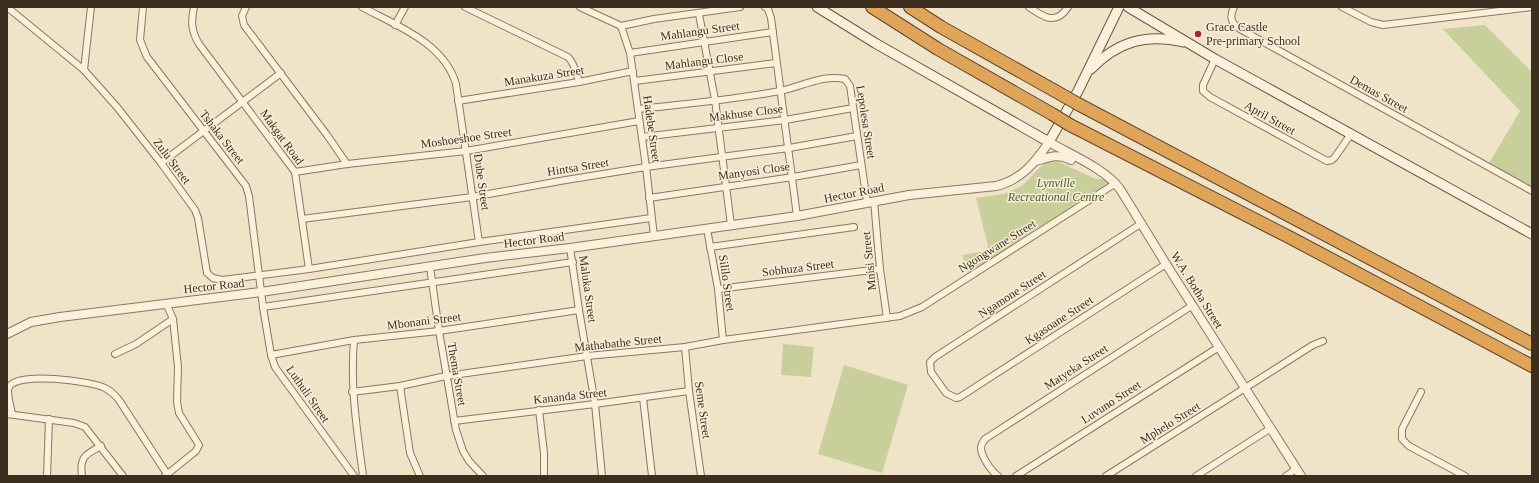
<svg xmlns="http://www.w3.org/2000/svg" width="1539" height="483" font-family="Georgia,serif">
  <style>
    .green { fill: #c9cf9b }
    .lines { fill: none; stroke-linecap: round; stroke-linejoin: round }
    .minor-casing { stroke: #8d765c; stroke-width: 8 }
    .tertiary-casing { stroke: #8d765c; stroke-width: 10 }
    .secondary-casing { stroke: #6f573f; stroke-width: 11 }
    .motorway-casing { stroke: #5b4430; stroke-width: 14 }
    .minor { stroke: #faf1dc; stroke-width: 6 }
    .tertiary { stroke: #faf1dc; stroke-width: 8 }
    .secondary { stroke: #faf1dc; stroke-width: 9 }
    .motorway { stroke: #e0a458; stroke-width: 12 }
    .motorway-bridge-casing { stroke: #5b4430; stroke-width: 14; stroke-linecap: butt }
    .motorway-bridge { stroke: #e0a458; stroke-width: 12 }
    .poi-dot { fill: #9e2a2b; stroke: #f7eed8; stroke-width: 1.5 }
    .labels { text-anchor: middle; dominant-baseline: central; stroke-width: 3; stroke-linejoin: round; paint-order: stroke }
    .poi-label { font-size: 12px; fill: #3d2e20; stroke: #f7eed8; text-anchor: start }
    .street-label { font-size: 12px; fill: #3d2e20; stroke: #f7eed8 }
    .park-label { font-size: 12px; font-style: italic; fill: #4d5a26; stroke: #f7eed8 }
  </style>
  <rect width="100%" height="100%" fill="#f0e4c8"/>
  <g class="green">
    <path d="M1485,25l47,47v115l-43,-24 31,-52 -77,-82z"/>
    <path d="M1046,161l13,1 37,17h8l10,8 -146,85 -6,-17 24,-4 2,-5 -12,-48 27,-4 19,-8z"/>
    <path d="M783,344l31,3 -3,30 -30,-2z"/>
    <path d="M844,365l64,20 -26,88 -64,-19z"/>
  </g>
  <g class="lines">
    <g class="minor-casing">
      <g id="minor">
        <path d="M7,7l77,63 33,37 44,56 34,47 3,8 9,55 6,5 9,2 87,-11 170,-27 172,-24"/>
        <path d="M143,7l-3,33 7,17 99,129 3,10 14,111 8,48 4,12 79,109"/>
        <path d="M194,7c-3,14 -3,24 5,37l96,128 14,97"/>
        <path d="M246,7l-4,9 2,9 83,110 20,29"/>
        <path d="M362,7c35,19 82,36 94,77l23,158"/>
        <path d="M465,7l103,50c7,7 8,16 11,25"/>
        <path d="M580,7l41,19"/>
        <path d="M765,7l3,2 3,9 26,198"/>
        <path d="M1029,7c14,10 27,19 39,0"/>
        <path d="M1234,7c-5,10 -3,16 6,22l292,162"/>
        <path d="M1342,7l29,15 12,3 149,-18"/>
        <path d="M699,14l16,86 16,125"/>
        <path d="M395,25l10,-18"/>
        <path d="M621,26l9,27 16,114 8,69"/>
        <path d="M621,26l33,-7 86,-12"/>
        <path d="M630,53l143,-21"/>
        <path d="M1215,59l-12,26v6l7,6 117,64 5,-1 3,-3 16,-23"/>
        <path d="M84,70l7,-63"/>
        <path d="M635,81l141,-18"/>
        <path d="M458,101l121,-19 54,-11"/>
        <path d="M638,109c47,-5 95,-9 142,-18 21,-4 43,-17 65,-12l5,7 17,116"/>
        <path d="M642,137l143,-17 68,-12"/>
        <path d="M161,163l120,-90"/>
        <path d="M295,172l52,-8 119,-13 173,-30"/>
        <path d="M649,198l144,-21 68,-12"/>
        <path d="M874,201l6,68 7,49"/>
        <path d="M302,219l170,-22 88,-16 86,-14 143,-19 68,-12"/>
        <path d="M1142,223l-207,134 -5,5 1,10 15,21 10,5 4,-1 206,-133"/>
        <path d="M707,229l11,60 5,51"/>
        <path d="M710,247l144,-20"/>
        <path d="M570,248l9,62 16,94 7,72"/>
        <path d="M430,267l9,64 17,99 7,21 6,10 14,15"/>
        <path d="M718,289l162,-20"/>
        <path d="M263,307l310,-45"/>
        <path d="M354,340c-4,48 3,89 9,136"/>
        <path d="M685,347l4,44 12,85"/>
        <path d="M115,354l21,-10 37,-25"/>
        <path d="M271,355l83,-15 85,-9 140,-21"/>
        <path d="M400,386l10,67 10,23"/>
        <path d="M352,392l48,-6 46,-10 141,-20 98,-9 38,-7 177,-24 22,-9 194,-124"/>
        <path d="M1421,392l-19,37v10l7,7 56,30"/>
        <path d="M643,398l9,78"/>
        <path d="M539,410l5,43v23"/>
        <path d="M7,414l67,9 11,4 38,49"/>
        <path d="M12,414c-1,-7 -6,-21 -3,-27 8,-16 82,-6 96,1 6,3 10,7 14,12l48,74"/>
        <path d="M454,421l141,-17 94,-13"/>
        <path d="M47,476l2,-57"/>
        <path d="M82,476c-3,-19 4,-22 19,-30"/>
        <path d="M165,476l31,-25 3,-6 -20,-32 -2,-11 1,-35 -5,-48 -7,-16"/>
        <path d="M998,476c-7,-5 -17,-20 -17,-28 0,-4 2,-6 4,-9l208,-134"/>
        <path d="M1016,476l203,-129"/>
        <path d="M1106,476l207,-131 10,-4"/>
        <path d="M1196,476l75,-48"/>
        <path d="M1286,476l10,-7"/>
      </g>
    </g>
    <g class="tertiary-casing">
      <g id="tertiary">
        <path d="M1036,161c14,-4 21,-8 35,-1"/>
        <path d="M7,334l24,-12 29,-5 201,-25 224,-34 85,-10 227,-32 112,-21 87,-9c25,-6 39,-23 53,-44 22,13 55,26 71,47l46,75 135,212"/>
      </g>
    </g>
    <g class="secondary-casing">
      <g id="secondary">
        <path d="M817,7l58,36 174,99 29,-51 41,-84"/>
        <path d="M1128,7l87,52 317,175"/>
        <path d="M1091,69c26,-27 55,-36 92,-27"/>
      </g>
    </g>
    <g class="motorway-casing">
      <g id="motorway">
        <path d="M872,7l66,42 114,65"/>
        <path d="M910,7l31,20 123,69"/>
        <path d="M1078,104l454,240"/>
        <path d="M1070,125l219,112 243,129"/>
      </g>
    </g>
    <use href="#minor" class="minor"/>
    <use href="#tertiary" class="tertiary"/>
    <use href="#secondary" class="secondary"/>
    <use href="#motorway" class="motorway"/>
    <g class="motorway-bridge-casing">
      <g id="motorway-bridge">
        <path d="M1064,96l14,8"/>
        <path d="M1052,114l18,11"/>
      </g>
    </g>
    <use href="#motorway-bridge" class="motorway-bridge"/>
  </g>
  <circle class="poi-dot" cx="1198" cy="34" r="4"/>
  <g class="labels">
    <g class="poi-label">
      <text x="1206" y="27">Grace Castle<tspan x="1206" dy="14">Pre-primary School</tspan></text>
    </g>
    <g class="street-label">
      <text transform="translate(700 31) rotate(-8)">Mahlangu Street</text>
      <text transform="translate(704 61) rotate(-7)">Mahlangu Close</text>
      <text transform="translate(544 76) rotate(-9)">Manakuza Street</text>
      <text transform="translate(1379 94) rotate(29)">Demas Street</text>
      <text transform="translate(746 113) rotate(-7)">Makhuse Close</text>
      <text transform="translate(1270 118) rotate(29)">April Street</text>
      <text transform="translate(866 122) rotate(81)">Lepolesa Street</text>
      <text transform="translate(652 129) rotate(82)">Hadebe Street</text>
      <text transform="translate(222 137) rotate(52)">Tshaka Street</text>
      <text transform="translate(282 137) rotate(54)">Makgat Road</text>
      <text transform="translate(466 138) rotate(-8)">Moshoeshoe Street</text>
      <text transform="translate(172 161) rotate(53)">Zulu Street</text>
      <text transform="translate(578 167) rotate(-9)">Hintsa Street</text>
      <text transform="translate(754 171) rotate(-8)">Manyosi Close</text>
      <text transform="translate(482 182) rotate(82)">Dube Street</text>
      <text transform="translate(854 193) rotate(-11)">Hector Road</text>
      <text transform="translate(534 240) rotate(-7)">Hector Road</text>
      <text transform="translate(997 246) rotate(-32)">Ngongwane Street</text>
      <text transform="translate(869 261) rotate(-96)">Mnisi Street</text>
      <text transform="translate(798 268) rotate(-7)">Sobhuza Street</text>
      <text transform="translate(727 283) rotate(82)">Sililo Street</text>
      <text transform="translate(214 286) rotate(-6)">Hector Road</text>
      <text transform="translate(588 289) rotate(82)">Maluka Street</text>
      <text transform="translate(1197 290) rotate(58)">W.A. Botha Street</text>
      <text transform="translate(1012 294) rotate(-33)">Ngamone Street</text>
      <text transform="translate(1059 320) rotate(-33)">Kgasoane Street</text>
      <text transform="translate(424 321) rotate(-7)">Mbonani Street</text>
      <text transform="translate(618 343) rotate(-6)">Mathabathe Street</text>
      <text transform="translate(1076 367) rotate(-33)">Matyeka Street</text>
      <text transform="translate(457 374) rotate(80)">Thema Street</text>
      <text transform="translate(308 394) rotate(55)">Luthuli Street</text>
      <text transform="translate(570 396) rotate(-6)">Kananda Street</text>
      <text transform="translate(1111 402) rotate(-33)">Luvuno Street</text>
      <text transform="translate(703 410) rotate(82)">Seme Street</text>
      <text transform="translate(1170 423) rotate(-32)">Mphelo Street</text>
    </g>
    <g class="park-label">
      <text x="1056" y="183">Lynville<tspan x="1056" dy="14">Recreational Centre</tspan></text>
    </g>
  </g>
  <rect width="1539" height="483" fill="none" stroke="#3d2e20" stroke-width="16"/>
</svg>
